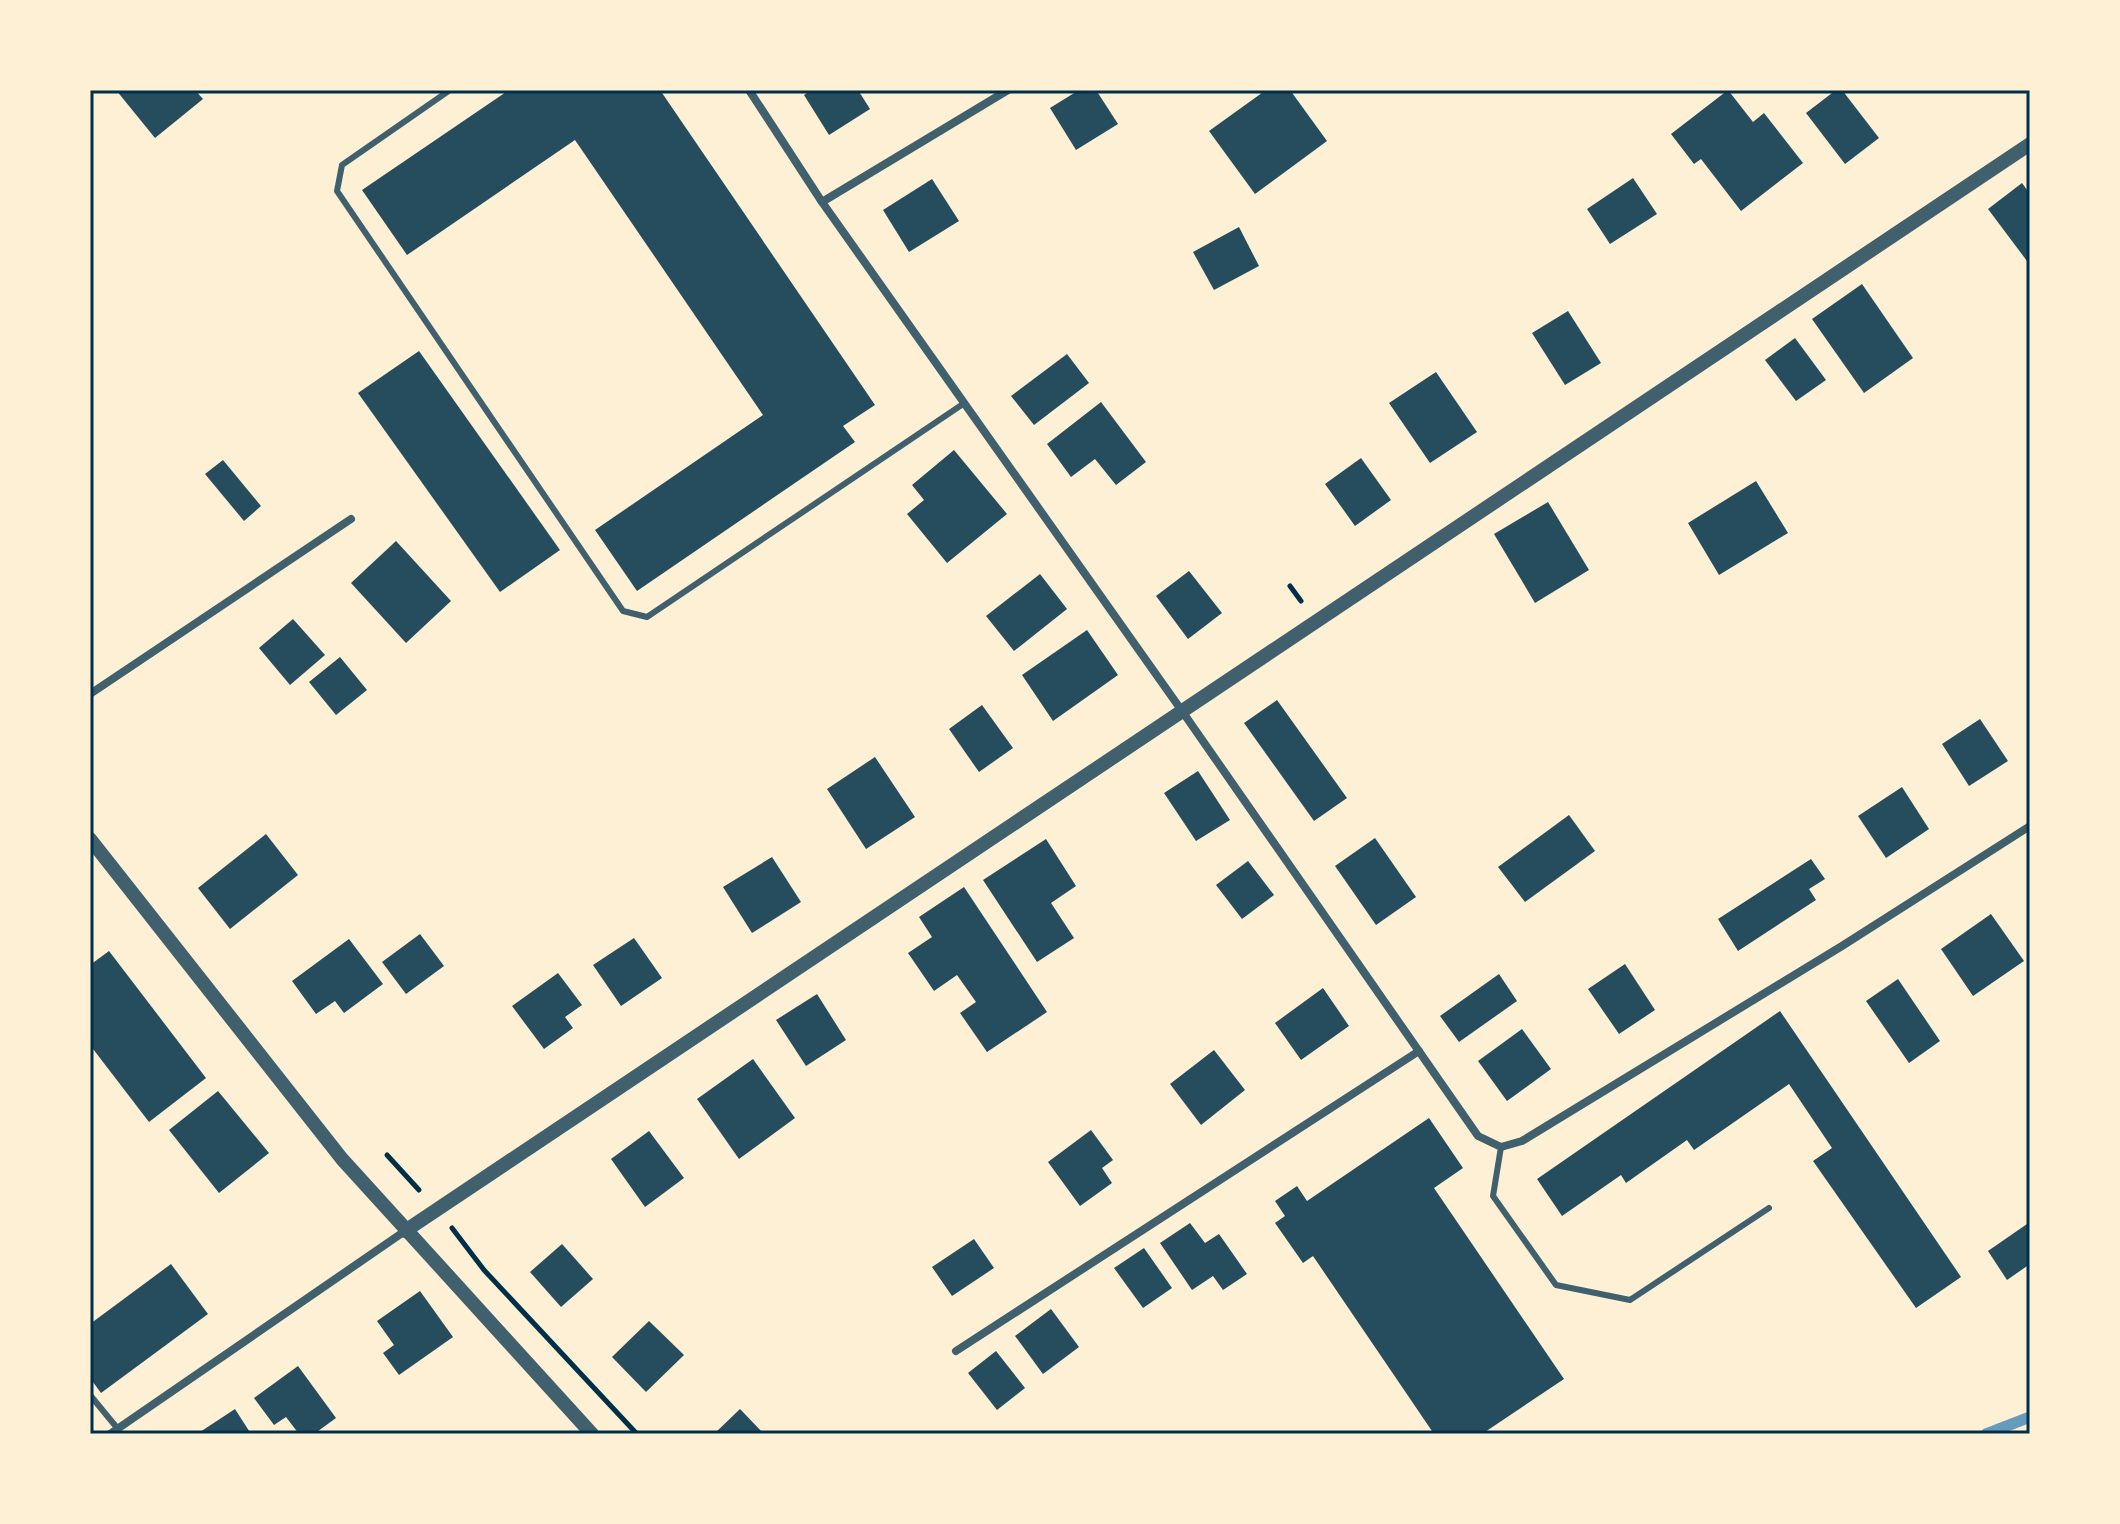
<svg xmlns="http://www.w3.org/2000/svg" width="2120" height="1524" font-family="'PT Sans Narrow',sans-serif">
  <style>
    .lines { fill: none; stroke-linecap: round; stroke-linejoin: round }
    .stream { stroke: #669bbc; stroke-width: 11 }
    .building { fill: #264d5e }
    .path { stroke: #003049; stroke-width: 5 }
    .service { stroke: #3f606c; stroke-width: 6 }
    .minor { stroke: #3f606c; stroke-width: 8 }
    .tertiary { stroke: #3f606c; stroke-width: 14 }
    .neatline { fill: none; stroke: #003049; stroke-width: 3 }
  </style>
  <rect width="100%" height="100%" fill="#fdf0d5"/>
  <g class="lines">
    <path class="stream" d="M1986,1434l44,-17"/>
  </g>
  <g class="building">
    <path d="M116,90h79l8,9 -48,39z"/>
    <path d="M509,90h151l215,315 -32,21 12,16 -218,149 -42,-61 168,-115 -188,-275 -168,115 -45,-65z"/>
    <path d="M811,90h47l12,19 -41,26 -25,-40z"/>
    <path d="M1079,90h17l22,34 -42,26 -26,-42z"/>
    <path d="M1266,90h24l37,51 -72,53 -46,-63z"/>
    <path d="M1728,90l25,32 11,-9 39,50 -62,48 -40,-52 -7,5 -23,-30z"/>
    <path d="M1836,90h6l37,48 -34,26 -39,-51z"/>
    <path d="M1633,178l24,36 -47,30 -23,-35z"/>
    <path d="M932,179l27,42 -50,31 -26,-42z"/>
    <path d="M2022,183l8,11v65l-3,2 -39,-52z"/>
    <path d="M1239,227l20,39 -45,24 -21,-38z"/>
    <path d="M1862,284l51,74 -49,35 -52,-74z"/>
    <path d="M1568,311l33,52 -36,22 -33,-52z"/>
    <path d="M1795,338l31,42 -30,21 -31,-41z"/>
    <path d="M419,351l141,199 -60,42 -142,-199z"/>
    <path d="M1067,354l22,29 -55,42 -23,-29z"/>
    <path d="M1436,372l41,60 -47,31 -41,-60z"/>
    <path d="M1101,402l45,60 -30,23 -21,-26 -24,18 -24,-33z"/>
    <path d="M954,450l53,64 -60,49 -40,-49 17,-14 -12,-15z"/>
    <path d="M1361,458l30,42 -36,26 -30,-42z"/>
    <path d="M223,460l38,46 -17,15 -39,-47z"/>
    <path d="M1756,481l32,52 -69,42 -31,-52z"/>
    <path d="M1548,502l41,68 -54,33 -41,-69z"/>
    <path d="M396,541l55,60 -45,42 -55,-60z"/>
    <path d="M1189,571l33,42 -34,26 -32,-43z"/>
    <path d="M1040,574l27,35 -53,42 -28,-35z"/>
    <path d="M293,619l32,36 -35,30 -31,-37z"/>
    <path d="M1087,630l31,45 -65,46 -31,-46z"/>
    <path d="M340,657l27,33 -31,25 -27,-33z"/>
    <path d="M1277,700l70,98 -33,23 -70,-98z"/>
    <path d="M982,705l31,43 -34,24 -30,-43z"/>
    <path d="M1980,719l28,42 -39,25 -27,-42z"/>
    <path d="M875,757l40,60 -49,32 -39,-60z"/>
    <path d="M1198,771l32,49 -34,21 -32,-48z"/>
    <path d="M1902,787l27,42 -43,29 -28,-42z"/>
    <path d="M1569,815l26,36 -70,51 -27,-35z"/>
    <path d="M266,834l32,41 -68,54 -32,-41z"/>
    <path d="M1375,838l41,59 -40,28 -41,-59z"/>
    <path d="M1046,839l30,47 -25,17 23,35 -37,24 -54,-82z"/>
    <path d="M772,857l29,45 -49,31 -29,-46z"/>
    <path d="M1811,859l14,20 -16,10 7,11 -78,51 -20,-32z"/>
    <path d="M1248,861l26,34 -32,24 -26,-34z"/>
    <path d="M964,887l83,125 -60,40 -27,-39 16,-11 -19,-27 -23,16 -26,-38 24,-16 -13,-20z"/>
    <path d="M1991,914l33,47 -51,35 -32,-47z"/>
    <path d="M420,934l24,32 -38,28 -24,-32z"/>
    <path d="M634,938l28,40 -41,28 -28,-41z"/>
    <path d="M349,939l34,45 -39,29 -9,-12 -19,13 -24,-33z"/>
    <path d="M109,951l97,127 -57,44 -59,-77v-80z"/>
    <path d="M1625,964l30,46 -36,24 -31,-45z"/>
    <path d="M558,973l24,32 -17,12 8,11 -29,21 -32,-43z"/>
    <path d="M1499,974l18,27 -58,41 -19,-26z"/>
    <path d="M1898,979l42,62 -31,22 -43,-62z"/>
    <path d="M1323,988l26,38 -48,34 -26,-37z"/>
    <path d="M817,994l29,46 -40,26 -30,-46z"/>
    <path d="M1780,1011l181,266 -45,31 -103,-147 19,-13 -43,-64 -95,66 -7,-10 -61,43 -5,-8 -59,41 -25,-37z"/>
    <path d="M1522,1029l29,40 -44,32 -29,-40z"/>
    <path d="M1214,1050l31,40 -44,35 -31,-41z"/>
    <path d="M753,1059l42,59 -56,41 -42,-60z"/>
    <path d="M218,1091l51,62 -50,40 -50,-63z"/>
    <path d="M1429,1118l34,50 -29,20 130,191 -82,55h-48l-121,-178 -10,7 -28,-40 10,-7 -10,-15 22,-15 10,15z"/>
    <path d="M1091,1130l22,30 -11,8 10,15 -32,23 -32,-44z"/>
    <path d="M649,1131l35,47 -39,29 -34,-48z"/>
    <path d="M1190,1223l15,20 14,-9 28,40 -24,16 -10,-14 -21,14 -32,-47z"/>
    <path d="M2027,1224l3,5v35l-23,16 -19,-29z"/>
    <path d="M974,1239l20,29 -42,28 -20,-29z"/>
    <path d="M562,1244l31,35 -32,28 -31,-35z"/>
    <path d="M1144,1248l28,40 -29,20 -29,-40z"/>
    <path d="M171,1264l37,50 -107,79 -11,-15v-54z"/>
    <path d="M420,1291l33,46 -54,38 -16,-22 11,-8 -17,-24z"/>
    <path d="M1051,1309l28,38 -36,27 -28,-38z"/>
    <path d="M649,1321l35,34 -38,37 -34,-35z"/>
    <path d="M996,1351l29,37 -28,22 -29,-37z"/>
    <path d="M298,1366l38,52 -22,16h-15l-13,-17 -12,8 -20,-27z"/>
    <path d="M235,1409l16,25h-50l-1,-2z"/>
    <path d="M740,1409l24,25h-50z"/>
  </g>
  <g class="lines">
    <g class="path">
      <path d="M1290,586l11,15"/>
      <path d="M387,1155l32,35"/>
      <path d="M452,1228l32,42 153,164"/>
    </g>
    <g class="service">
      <path d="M450,90l-108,75 -5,26 286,420 24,6 316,-213"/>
      <path d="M1501,1147l-8,49 63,89 74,15 139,-92"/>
      <path d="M90,1395l28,34"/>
    </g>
    <g class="minor">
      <path d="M749,90l73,112 360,509 296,425 23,11 21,-6 320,-195 188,-120"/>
      <path d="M822,202l186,-112"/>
      <path d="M90,694l261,-175"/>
      <path d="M956,1351l463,-300"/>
      <path d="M110,1434l295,-203"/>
    </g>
    <g class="tertiary">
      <path d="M90,839l252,320 250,275"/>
      <path d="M405,1231l1625,-1087"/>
    </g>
  </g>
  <rect width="2120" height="1524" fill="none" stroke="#fdf0d5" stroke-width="184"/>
  <rect x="92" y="92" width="1936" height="1340" class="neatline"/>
</svg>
